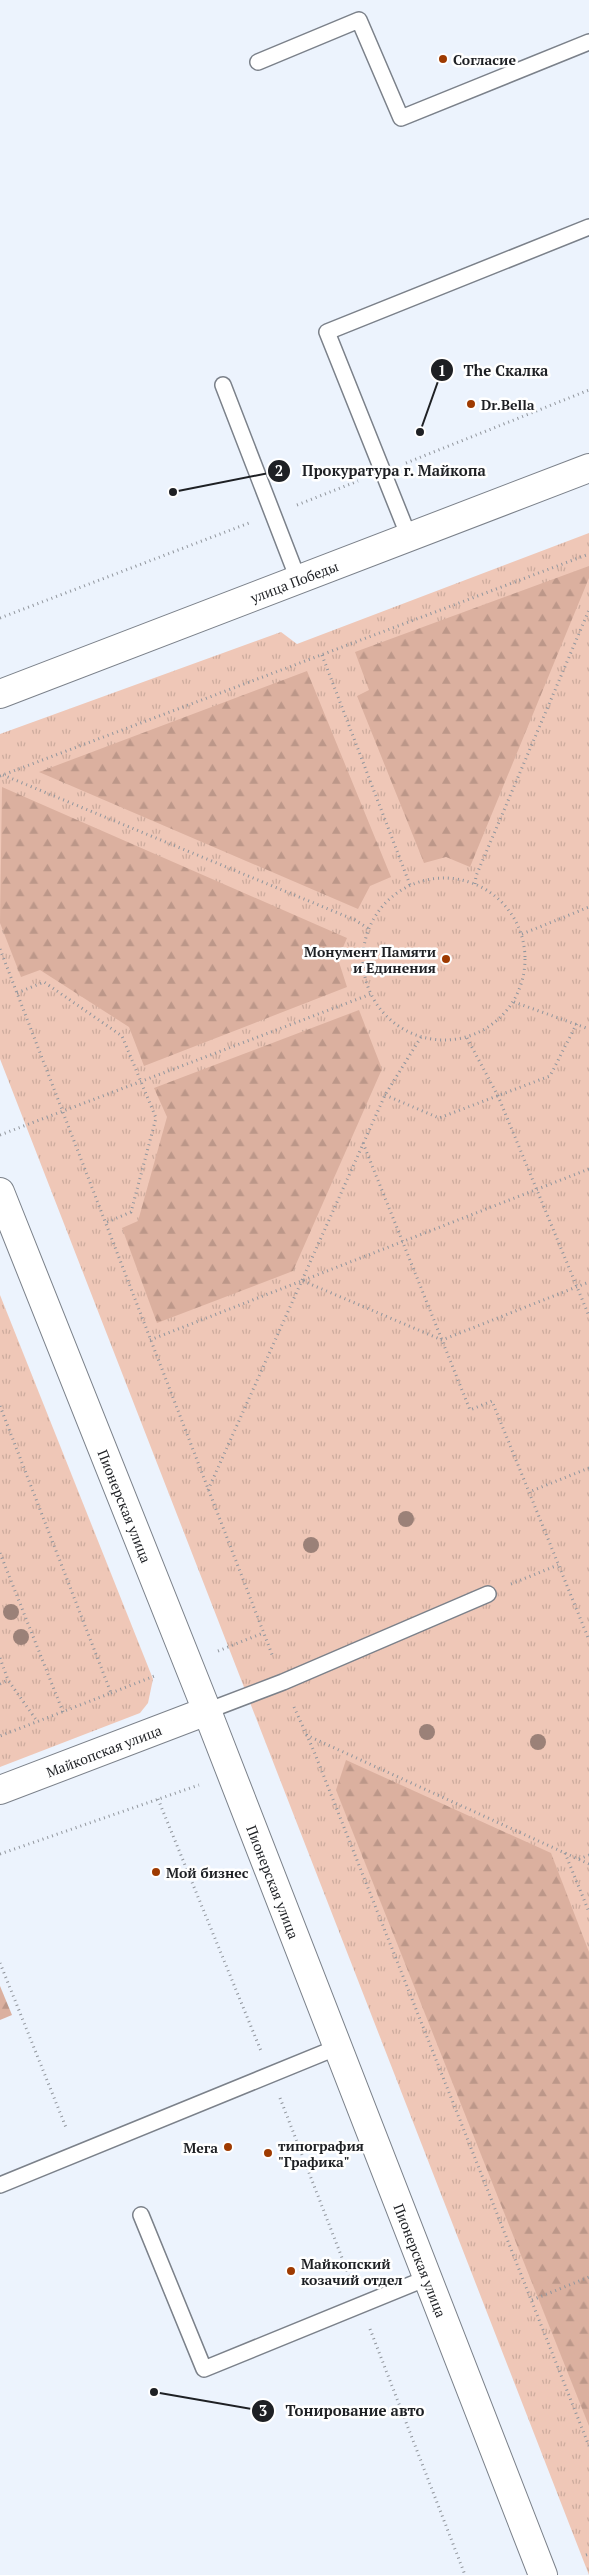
<svg xmlns="http://www.w3.org/2000/svg" width="589" height="2575" font-family="'PT Serif',serif">
  <style>
    .grass { fill: url(#grass-tufts) }
    .forest { fill: url(#forest-firs) }
    .lines { fill: none; stroke-linecap: round; stroke-linejoin: round }
    .service-casing { stroke: #7b818a; stroke-width: 18 }
    .minor-casing { stroke: #7b818a; stroke-width: 30 }
    .tertiary-casing { stroke: #7b818a; stroke-width: 30 }
    .secondary-casing { stroke: #7b818a; stroke-width: 30 }
    .path { stroke: #91969d; stroke-width: 3; stroke-dasharray: 1 4; stroke-linecap: butt }
    .service { stroke: #fff; stroke-width: 15 }
    .minor { stroke: #fff; stroke-width: 28 }
    .tertiary { stroke: #fff; stroke-width: 28 }
    .secondary { stroke: #fff; stroke-width: 28 }
    .tree { fill: #9b8178 }
    .poi-dot { fill: #9e3a01; stroke: #fff; stroke-width: 2 }
    .labels { text-anchor: middle; dominant-baseline: central; stroke-width: 5; stroke-linejoin: round; paint-order: stroke }
    .poi-label { font-size: 14px; font-weight: bold; fill: #1e2024; stroke: #fff; text-anchor: start }
    .street-label { font-size: 14px; fill: #1e2024; stroke: #fff }
    .leader { fill: none; stroke: #1e2024; stroke-width: 2 }
    .callout-dot { fill: #1e2024; stroke: #fff; stroke-width: 2 }
    .mark-label { font-size: 15px; text-anchor: middle; font-weight: bold; fill: #fff }
    .callout-label { font-size: 15px; text-anchor: middle; font-weight: bold; fill: #1e2024; stroke: #fff; stroke-width: 5; stroke-linejoin: round; paint-order: stroke }
  </style>
  <defs>
    <pattern id="grass-tufts" width="24" height="20" patternUnits="userSpaceOnUse" patternTransform="scale(1.25)"><rect width="24" height="20" fill="#efc7b7"/><path d="M3 7l-1-3M5 7V3M7 7l1-3M15 17l-1-3M17 17v-4M19 17l1-3" fill="none" stroke="#ccab9d"/></pattern>
    <pattern id="forest-firs" width="22" height="20" patternUnits="userSpaceOnUse" patternTransform="scale(1.25)"><rect width="22" height="20" fill="#dbb09f"/><path d="M5 1l3.5 6h-7zM16 11l3.5 6h-7z" fill="#bc9789"/></pattern>
  </defs>
  <rect width="100%" height="100%" fill="#ecf3fd"/>
  <g class="grass">
    <path d="M589,533v2042l-589,-1516v-325l281,-102 16,12z"/>
    <path d="M0,1295l153,384 -5,24 -8,10 -140,54z"/>
  </g>
  <g class="forest">
    <path d="M589,566v12l-119,289 -24,-10 -22,6 -67,-167 12,-6 -14,-38z"/>
    <path d="M307,671l84,206 -21,9 -12,23 -319,-137z"/>
    <path d="M2,787l345,151 -9,21 9,28 -203,79 -15,-39 -89,-57 -19,7 -21,-54z"/>
    <path d="M359,1010l23,59 -89,202 -136,52 -35,-95 16,-7 29,-104 -13,-29z"/>
    <path d="M346,1760l205,93 38,99v474l-253,-636z"/>
    <path d="M0,1986l12,29 -12,5z"/>
  </g>
  <g class="lines">
    <g class="service-casing">
      <g id="service">
        <path d="M258,62l101,-42 42,98 188,-76"/>
        <path d="M223,385l75,194"/>
        <path d="M409,537l-82,-205 262,-105"/>
        <path d="M207,1711l76,-29 205,-88"/>
        <path d="M0,2185l338,-138"/>
        <path d="M141,2215l63,154 223,-91"/>
      </g>
    </g>
    <g class="minor-casing">
      <g id="minor">
        <path id="s1" d="M0,1790l207,-79"/>
      </g>
    </g>
    <g class="tertiary-casing">
      <g id="tertiary">
        <path id="s2" d="M0,694l589,-226"/>
      </g>
    </g>
    <g class="secondary-casing">
      <g id="secondary">
        <path id="s3" d="M0,1192l207,519 336,864"/>
      </g>
    </g>
    <g class="path">
      <path d="M406,463l183,-73"/>
      <path d="M297,505l61,-24"/>
      <path d="M0,618l249,-95"/>
      <path d="M322,655l88,230"/>
      <path d="M3,775l352,145 14,9"/>
      <path d="M0,776l589,-222"/>
      <circle cx="444" cy="959" r="81"/>
      <path d="M475,884l1,-8 113,-266"/>
      <path d="M522,934l67,-27"/>
      <path d="M0,949l273,708"/>
      <path d="M17,993l27,-11 78,54 34,82 -25,94 -26,11"/>
      <path d="M514,1002l75,27"/>
      <path d="M467,1038l31,58 91,220"/>
      <path d="M385,1095l54,23 111,-42 27,-53"/>
      <path d="M0,1135l371,-141"/>
      <path d="M363,1143l107,267 22,-9 37,91"/>
      <path d="M303,1281l139,59 147,-58"/>
      <path d="M150,1340l439,-171"/>
      <path d="M0,1406l111,287 -111,43"/>
      <path d="M589,1468l-60,24 60,148"/>
      <path d="M208,1490l177,-395 36,-58"/>
      <path d="M0,1553l63,159"/>
      <path d="M511,1584l47,-19"/>
      <path d="M218,1651l45,-18"/>
      <path d="M0,1658l8,22 29,41"/>
      <path d="M0,1684l8,-4"/>
      <path d="M111,1693l46,-18"/>
      <path d="M294,1707l19,42 276,697"/>
      <path d="M306,1735l283,129"/>
      <path d="M158,1799l103,252"/>
      <path d="M565,1853l24,59"/>
      <path d="M0,1854l199,-69"/>
      <path d="M579,1859l10,-4"/>
      <path d="M0,1963l67,167"/>
      <path d="M280,2098l71,183"/>
      <path d="M532,2300l57,-23"/>
      <path d="M370,2329l95,246"/>
      <path d="M586,2555l3,-1"/>
    </g>
    <use href="#service" class="service"/>
    <use href="#minor" class="minor"/>
    <use href="#tertiary" class="tertiary"/>
    <use href="#secondary" class="secondary"/>
  </g>
  <g class="tree">
    <circle cx="406" cy="1519" r="8"/>
    <circle cx="311" cy="1545" r="8"/>
    <circle cx="11" cy="1612" r="8"/>
    <circle cx="21" cy="1637" r="8"/>
    <circle cx="427" cy="1732" r="8"/>
    <circle cx="538" cy="1742" r="8"/>
  </g>
  <g class="poi-dot">
    <circle cx="443" cy="59" r="5"/>
    <circle cx="471" cy="404" r="5"/>
    <circle cx="446" cy="959" r="5"/>
    <circle cx="156" cy="1872" r="5"/>
    <circle cx="228" cy="2147" r="5"/>
    <circle cx="268" cy="2153" r="5"/>
    <circle cx="291" cy="2271" r="5"/>
  </g>
  <g class="labels">
    <g class="poi-label">
      <text x="453" y="59">Согласие</text>
      <text x="481" y="404">Dr.Bella</text>
      <text x="436" y="951" text-anchor="end">Монумент Памяти<tspan x="436" dy="16">и Единения</tspan></text>
      <text x="166" y="1872">Мой бизнес</text>
      <text x="278" y="2145">типография<tspan x="278" dy="16">"Графика"</tspan></text>
      <text x="218" y="2147" text-anchor="end">Мега</text>
      <text x="301" y="2263">Майкопский<tspan x="301" dy="16">козачий отдел</tspan></text>
    </g>
    <g class="street-label">
      <text stroke="none"><textPath href="#s2" startOffset="315">улица Победы</textPath></text>
      <text stroke="none"><textPath href="#s3" startOffset="338">Пионерская улица</textPath></text>
      <text stroke="none"><textPath href="#s1" startOffset="111">Майкопская улица</textPath></text>
      <text stroke="none"><textPath href="#s3" startOffset="742">Пионерская улица</textPath></text>
      <text stroke="none"><textPath href="#s3" startOffset="1148">Пионерская улица</textPath></text>
    </g>
  </g>
  <path class="leader" d="M420 432L442 370M173 492L279 471M154 2392L263 2411"/>
  <g class="callout-dot">
    <circle cx="420" cy="432" r="5"/>
    <circle cx="173" cy="492" r="5"/>
    <circle cx="154" cy="2392" r="5"/>
    <circle cx="442" cy="370" r="12"/>
    <circle cx="279" cy="471" r="12"/>
    <circle cx="263" cy="2411" r="12"/>
  </g>
  <g class="mark-label">
    <text x="442" y="376">1</text>
    <text x="279" y="476">2</text>
    <text x="263" y="2416">3</text>
  </g>
  <g class="callout-label">
    <text x="506" y="376">The Скалка</text>
    <text x="394" y="476">Прокуратура г. Майкопа</text>
    <text x="355" y="2416">Тонирование авто</text>
  </g>
</svg>
